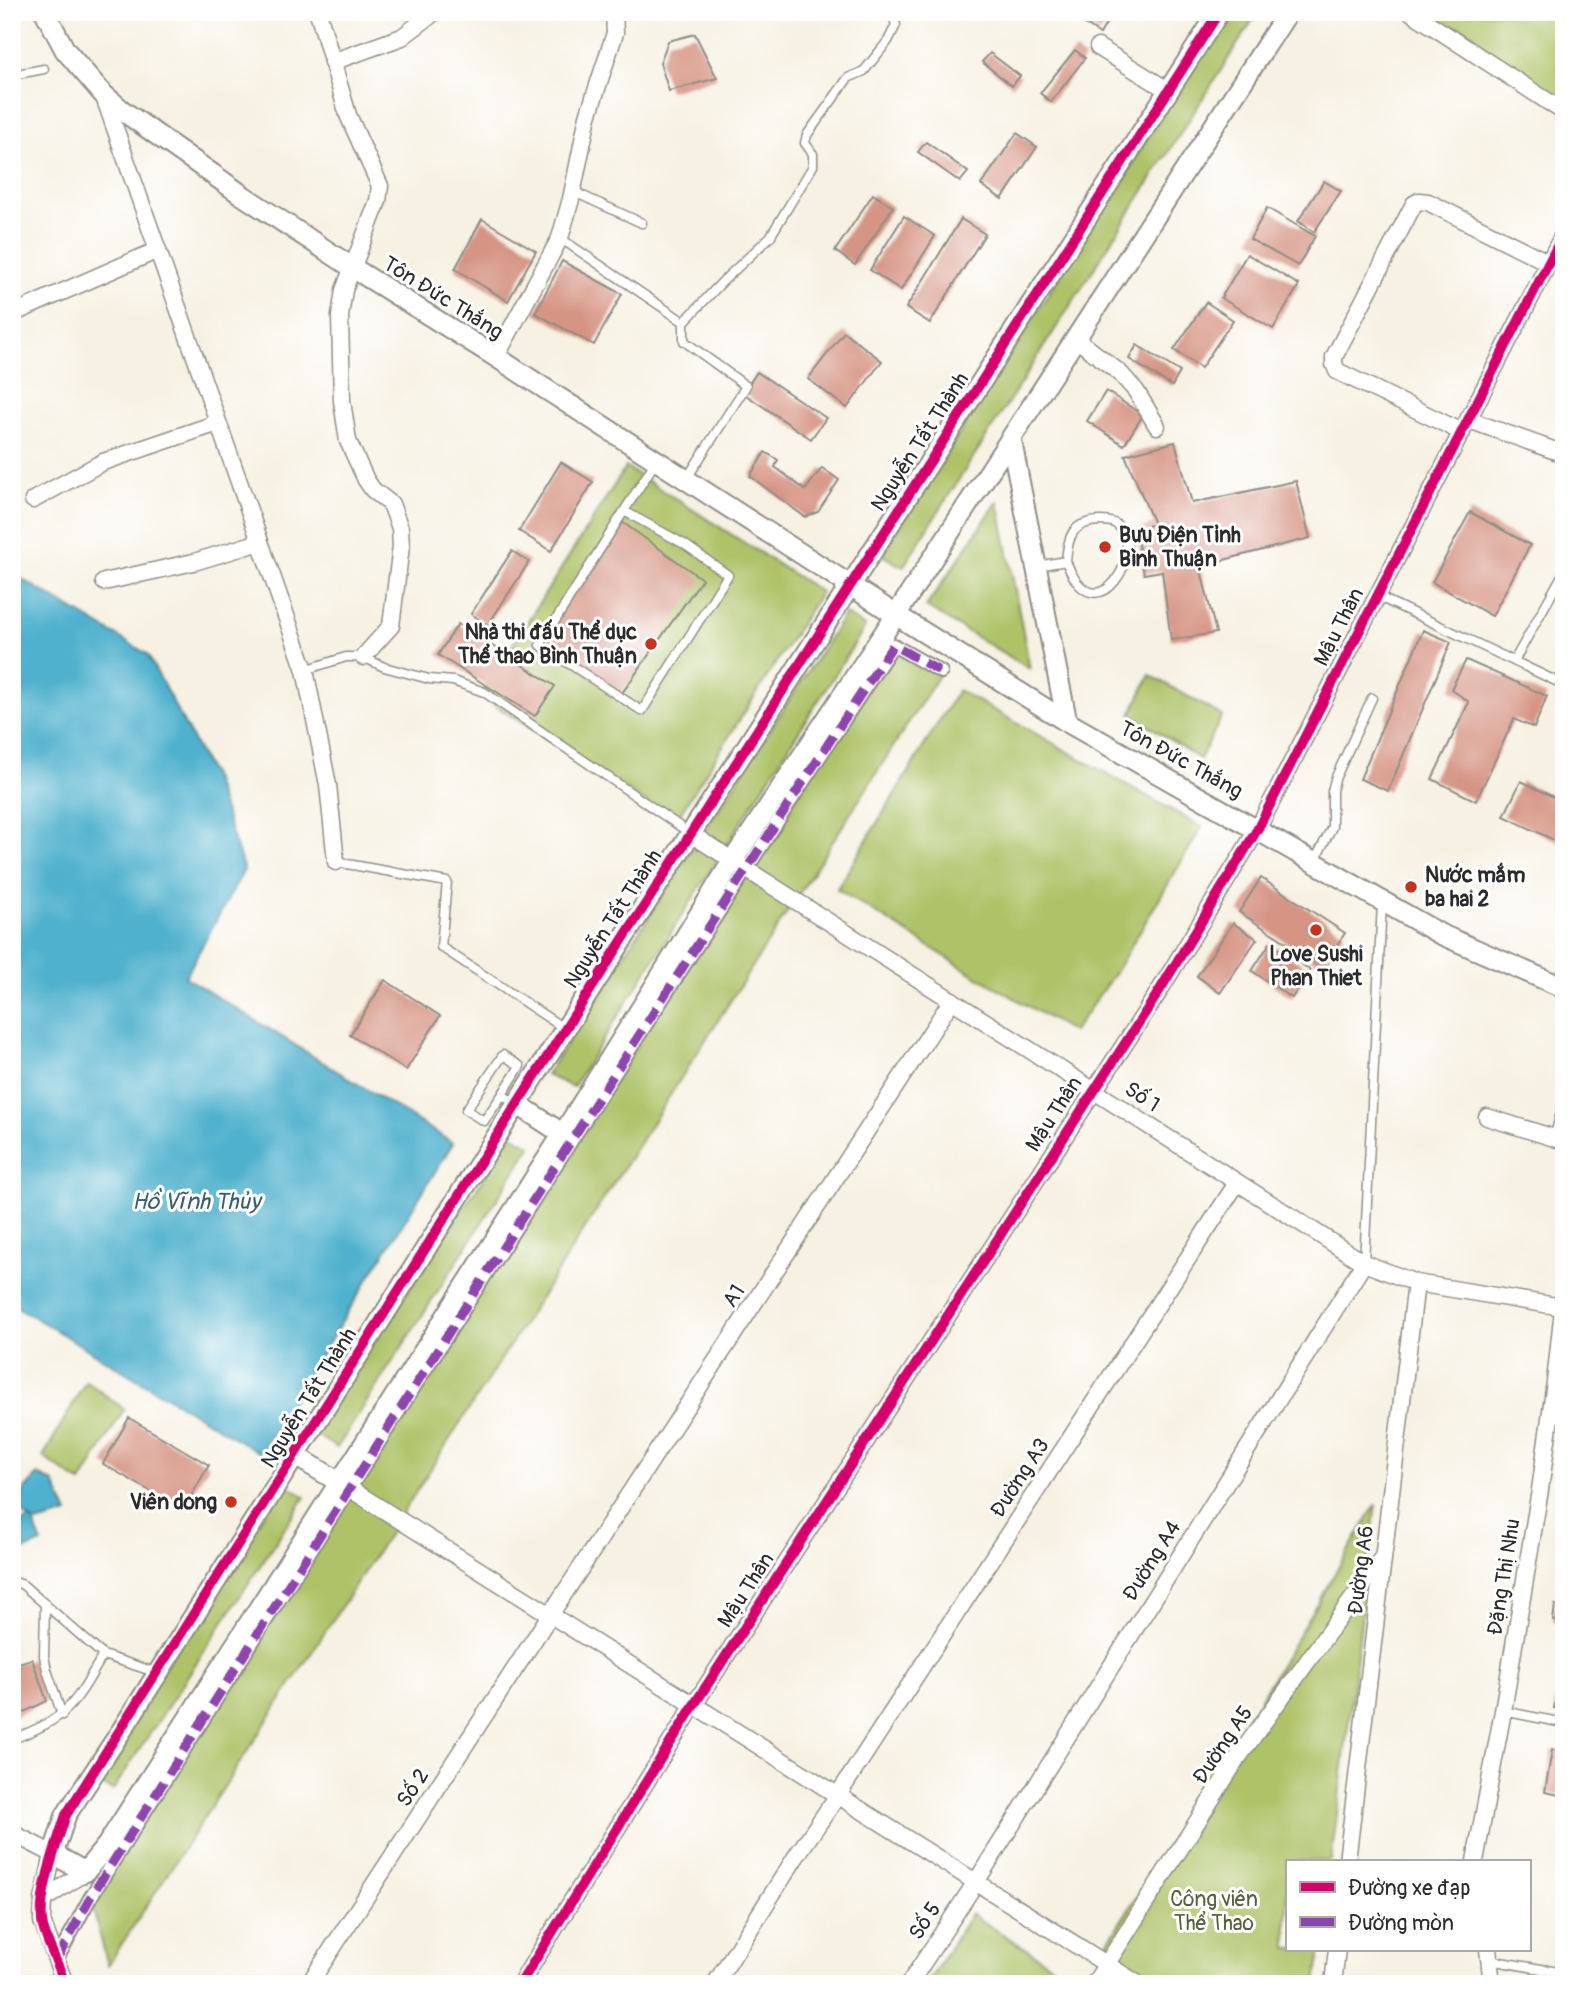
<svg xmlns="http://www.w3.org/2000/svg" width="1576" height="1996" font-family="Pangolin,sans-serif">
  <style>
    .green { fill: #aec267; stroke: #6c7649; stroke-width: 2 }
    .water { fill: #4fb1cd; stroke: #3d6e7c; stroke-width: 2 }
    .building { fill: #d69584 }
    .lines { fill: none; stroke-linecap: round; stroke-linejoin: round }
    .service-casing { stroke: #908e86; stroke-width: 11 }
    .pedestrian-casing { stroke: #908e86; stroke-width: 16 }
    .minor-casing { stroke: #908e86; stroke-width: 19 }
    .tertiary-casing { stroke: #908e86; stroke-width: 23 }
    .service { stroke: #fff; stroke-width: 8 }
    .pedestrian { stroke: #fff; stroke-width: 12 }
    .minor { stroke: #fff; stroke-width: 16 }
    .tertiary { stroke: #fff; stroke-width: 19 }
    .quiet { stroke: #8e44ad; stroke-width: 9; stroke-dasharray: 18 9; stroke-linecap: butt }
    .cycleway-casing { stroke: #fff; stroke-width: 15 }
    .cycleway { stroke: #d6006c; stroke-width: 10 }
    .poi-dot { fill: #c8321e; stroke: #fff; stroke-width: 2.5 }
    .labels { text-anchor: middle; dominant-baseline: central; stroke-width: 6; stroke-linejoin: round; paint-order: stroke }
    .street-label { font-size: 21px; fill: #2b2b2b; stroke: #fff }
    .poi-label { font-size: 21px; font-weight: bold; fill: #2b2b2b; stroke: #fff; text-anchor: start }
    .park-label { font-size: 21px; fill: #596040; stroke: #fff }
    .water-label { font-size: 23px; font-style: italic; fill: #39616c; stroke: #fff }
  </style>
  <rect width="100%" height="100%" fill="#fff"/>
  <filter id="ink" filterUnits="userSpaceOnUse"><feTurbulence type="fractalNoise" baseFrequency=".0143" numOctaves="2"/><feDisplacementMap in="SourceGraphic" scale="14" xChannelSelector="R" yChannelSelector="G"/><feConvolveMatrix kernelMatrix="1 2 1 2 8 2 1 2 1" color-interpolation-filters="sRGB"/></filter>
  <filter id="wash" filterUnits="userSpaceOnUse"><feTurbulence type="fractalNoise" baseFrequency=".00686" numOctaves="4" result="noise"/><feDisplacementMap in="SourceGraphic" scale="28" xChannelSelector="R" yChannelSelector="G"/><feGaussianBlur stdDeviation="1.57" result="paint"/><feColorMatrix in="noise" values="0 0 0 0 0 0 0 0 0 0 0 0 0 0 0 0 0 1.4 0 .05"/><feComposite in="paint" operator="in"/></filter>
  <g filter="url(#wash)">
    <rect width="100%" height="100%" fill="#f6f1e2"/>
    <g class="green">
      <path d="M1228,12h30l-355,555 -21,-12z"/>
      <path d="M1403,12h161v98z"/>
      <path d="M626,467l195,125 -146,229 -195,-125z"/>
      <path d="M998,501l32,168 -104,-62z"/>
      <path d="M845,614l20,13 -292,460 -27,-12z"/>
      <path d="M893,645l48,27 -534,834 -299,459 -18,-67z"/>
      <path d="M1150,675l72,41 -22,43 -69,-45z"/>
      <path d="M958,690l244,137 -86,144 -43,61 -95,-55 -141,-88z"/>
      <path d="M512,1135l19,11 -194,302 -24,-15z"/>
      <path d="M86,1381l38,28 -43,74 -38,-26z"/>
      <path d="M284,1483l21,14 -192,293 -21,-10z"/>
      <path d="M1376,1504l-45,357h-44v88h34l-5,35h-158l-56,-33 124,-194z"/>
      <path d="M971,1914l107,68 -1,2h-150z"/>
    </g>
    <g class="water">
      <path d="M12,573l135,81 66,124 31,92 -59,107 268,166 -193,310 -248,-149z"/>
      <path d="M38,1475l16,8 14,31 -31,9 -5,-3 10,23 -22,9 -8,-26 18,-7 -12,-10 5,-18z"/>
    </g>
    <g id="blocks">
      <g class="building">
        <path d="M1066,12h25l16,10 -7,12z"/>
        <path d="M695,34l22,44 -48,13 -9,-28 8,-22z"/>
        <path d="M1075,50l10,8 -34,44 -11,-9z"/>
        <path d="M990,53l30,23 -8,10 -30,-24z"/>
        <path d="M1017,133l20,14 -35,52 -21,-14z"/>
        <path d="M926,142l42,30 -8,10 -42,-30z"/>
        <path d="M1324,181l17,10 -27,41 -16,-11z"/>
        <path d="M873,194l20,13 -38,58 -20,-14z"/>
        <path d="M1267,208l48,28 -17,30 -48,-27z"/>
        <path d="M904,216l31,20 -34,54 -31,-20z"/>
        <path d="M482,219l54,32 -28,50 -53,-32z"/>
        <path d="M961,219l24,15 -55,89 -24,-15z"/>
        <path d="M1247,254l52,31 -26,44 -52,-31z"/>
        <path d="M562,261l60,33 -28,51 -59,-32z"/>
        <path d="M1206,302l27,18 -32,48 -27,-18z"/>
        <path d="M844,332l38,29 -35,47 -39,-29z"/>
        <path d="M1137,345l43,27 -8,14 -43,-27z"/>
        <path d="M757,372l69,46 -15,21 -68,-46z"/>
        <path d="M1106,391l37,24 -19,30 -37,-24z"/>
        <path d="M1175,442l17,61 104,-22 14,57 -110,28 16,67 -45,7 -9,-69 -18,3 -9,-44 19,-6 -29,-69z"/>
        <path d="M765,452l13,8 -3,7 30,23 17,-22 17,12 -21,32 -13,5 -55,-41z"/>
        <path d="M561,462l32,20 -42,69 -32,-20z"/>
        <path d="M1470,512l60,33 -38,71 -60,-34z"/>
        <path d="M622,522l80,57 -82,117 -80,-56z"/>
        <path d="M512,551l17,11 -41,63 -17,-11z"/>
        <path d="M458,624l97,62 -20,30 -97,-61z"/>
        <path d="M1423,630l28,12 -63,149 -28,-12z"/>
        <path d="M1466,660l81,36 -13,32 -20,-9 -38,82 -44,-22 37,-77 -18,-13z"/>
        <path d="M1521,781l43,21v43l-60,-29z"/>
        <path d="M1261,878l84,55 -22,33 -84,-54z"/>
        <path d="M1233,923l24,16 -37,54 -23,-17z"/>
        <path d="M1270,943l40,27 -18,28 -40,-27z"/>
        <path d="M385,980l55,36 -34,54 -56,-35z"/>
        <path d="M129,1418l80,47 -26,45 -80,-46z"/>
        <path d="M1555,1605l9,2v16l-11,-2z"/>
        <path d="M32,1659l15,42 -35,17v-53z"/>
        <path d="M1562,1664h2v45l-10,-1z"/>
        <path d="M1552,1750l12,2v44l-19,-4z"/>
      </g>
    </g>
  </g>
  <g filter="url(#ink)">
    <use href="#blocks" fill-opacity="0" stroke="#908e86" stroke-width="2"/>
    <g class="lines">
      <g class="service-casing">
        <g id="service">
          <path d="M12,75l32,-6"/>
          <path d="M572,191l70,32"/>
          <path d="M560,238l124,84"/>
          <path d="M687,478l59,-92 -62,-45v-19l38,-40 48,-45 43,-71v-12l-8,-11 2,-8 41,-57 16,-7 24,-30 8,-16 -4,-13"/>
          <path d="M624,511l60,33 44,31 -86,136 -102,-66 84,-134 32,-50"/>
          <path d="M1037,566l29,-5c2,-25 6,-39 34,-40 5,0 11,0 16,3 34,23 -20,117 -50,37"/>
          <path d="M1377,596l187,89"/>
          <path d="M1514,661l50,-89"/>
          <path d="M305,670l41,-13h17l21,10 45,12 24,2 31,11 207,142"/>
          <path d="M336,862l111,20 -6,65 124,82"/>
          <path d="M1314,862l18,-35v-36l3,-12 37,-81"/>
          <path d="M1556,985l8,-17"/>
          <path d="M502,1095l-18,26 -18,-11 37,-55 17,11 -18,29 15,9"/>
          <path d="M1554,1138l10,-36"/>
          <path d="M1364,1263l18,-360"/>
          <path d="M12,1581l11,4 80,70 55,18"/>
          <path d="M45,1604l-1,52 3,14 15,45"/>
          <path d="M1503,1711l61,12"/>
          <path d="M12,1739c56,-20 63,-35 91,-84"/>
          <path d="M1489,1960l75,13"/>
        </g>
      </g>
      <g class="pedestrian-casing">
        <path id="pedestrian" d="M57,1959l33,-61c266,-419 530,-839 803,-1253l48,27"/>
      </g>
      <g class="minor-casing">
        <g id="minor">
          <path d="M318,12l30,103 32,71 -2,15 -34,89 -4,26 2,85 6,40 18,39 7,10 18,14 9,24 1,18 -10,80 -28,31"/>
          <path d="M1411,12l153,100"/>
          <path d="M1098,47l71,44"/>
          <path d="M332,62l70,-25 33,-25"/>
          <path d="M103,94l202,576 23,115 8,77"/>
          <path d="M12,314l146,-64"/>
          <path d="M1075,338l45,35 16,18 21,35"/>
          <path d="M496,357l64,-119 11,-39 17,-83 27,-83 -1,-21"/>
          <path d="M1469,420l95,34"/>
          <path d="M1462,432l-125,-61 -3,-7v-7l80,-153 5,-3 9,1 121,61"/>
          <path d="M33,500l70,-38 115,-39"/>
          <path d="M104,582l90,-20 66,-20"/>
          <path d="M691,834l673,429 52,20 146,24"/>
          <path d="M1487,1117l77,24"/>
          <path d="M339,1482l799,502"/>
          <path d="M12,1833l41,21 -10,46 -1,21 23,63"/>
          <path d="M1347,1861l69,-578"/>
          <path d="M1475,1861l28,-150 37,-221 15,-108 9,-83"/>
          <path d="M43,1900l42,-28"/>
          <path d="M1488,1949l4,35"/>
          <path d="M309,1984l643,-984"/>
          <path d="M520,1984l174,-279 464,-712 99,-163 307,-597"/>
          <path d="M715,1984l82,-129 41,-60 399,-612"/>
          <path d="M909,1984l67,-102 388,-619"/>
          <path d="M1094,1984l143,-225 145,-201"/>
          <path d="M1333,1984l4,-35"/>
        </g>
      </g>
      <g class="tertiary-casing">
        <g id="tertiary">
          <path d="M45,12l20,38 38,44 20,17 119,84 111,73 143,89 400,258 171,107 373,212 124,54"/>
          <path d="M1219,12l-702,1092 -395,626 -56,85 -13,39 32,18 22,-27 456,-711 170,-274 163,-245 392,-603"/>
          <path d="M1011,439l56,283"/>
          <path d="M517,1104l46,30"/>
          <path d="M296,1456l43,26"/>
        </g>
      </g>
      <use href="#service" class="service"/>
      <use href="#pedestrian" class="pedestrian"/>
      <use href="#minor" class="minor"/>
      <use href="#tertiary" class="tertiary"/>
      <path class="quiet" d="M57,1959l33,-61c266,-419 530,-839 803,-1253l48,27"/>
      <g class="cycleway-casing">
        <g id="cycleway">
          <path d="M65,1984c-6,-19 -17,-38 -22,-57 -7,-28 14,-84 23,-112l451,-711 702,-1092"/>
          <path d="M520,1984l174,-279 464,-712 99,-163 307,-597"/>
        </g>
      </g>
      <use href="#cycleway" class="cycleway"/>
    </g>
  </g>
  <g class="poi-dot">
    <circle cx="1105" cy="547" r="7"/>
    <circle cx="651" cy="644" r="7"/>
    <circle cx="1411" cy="887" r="7"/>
    <circle cx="1316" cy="930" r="7"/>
    <circle cx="231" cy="1502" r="7"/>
  </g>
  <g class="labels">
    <g class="street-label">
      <text transform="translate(443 298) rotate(32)">Tôn Đức Thắng</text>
      <text transform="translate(920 442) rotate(-57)">Nguyễn Tất Thành</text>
      <text transform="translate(1339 627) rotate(-63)">Mậu Thân</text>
      <text transform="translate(1181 760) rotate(29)">Tôn Đức Thắng</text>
      <text transform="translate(613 919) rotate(-57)">Nguyễn Tất Thành</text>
      <text transform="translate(1142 1097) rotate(33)">Số 1</text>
      <text transform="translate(1054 1114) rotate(-57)">Mậu Thân</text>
      <text transform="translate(734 1296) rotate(-57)">A1</text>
      <text transform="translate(309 1398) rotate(-58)">Nguyễn Tất Thành</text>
      <text transform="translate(1020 1478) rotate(-57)">Đường A3</text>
      <text transform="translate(1152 1561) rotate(-58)">Đường A4</text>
      <text transform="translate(1361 1570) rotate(-83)">Đường A6</text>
      <text transform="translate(1504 1577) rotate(-81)">Đặng Thị Nhu</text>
      <text transform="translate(746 1590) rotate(-57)">Mậu Thân</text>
      <text transform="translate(1223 1745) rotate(-56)">Đường A5</text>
      <text transform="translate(413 1788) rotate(-57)">Số 2</text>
      <text transform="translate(925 1921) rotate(-57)">Số 5</text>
    </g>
    <g class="poi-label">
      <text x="1119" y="535">Bưu Điện Tỉnh<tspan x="1119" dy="24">Bình Thuận</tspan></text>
      <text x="637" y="632" text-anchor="end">Nhà thi đấu Thể dục<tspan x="637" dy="24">Thể thao Bình Thuận</tspan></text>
      <text x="1425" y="875">Nước mắm<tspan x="1425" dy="24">ba hai 2</tspan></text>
      <text x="1316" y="954" text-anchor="middle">Love Sushi<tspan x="1316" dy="24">Phan Thiet</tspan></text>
      <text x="217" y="1502" text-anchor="end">Viên dong</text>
    </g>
    <g class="park-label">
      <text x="1214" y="1899">Công viên<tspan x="1214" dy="24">Thể Thao</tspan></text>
    </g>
    <g class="water-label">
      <text x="196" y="1201">Hồ Vĩnh Thủy</text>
    </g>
  </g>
  <rect width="1576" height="1996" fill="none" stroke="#fff" stroke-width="42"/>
  <rect x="1286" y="1860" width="245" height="91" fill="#ffffff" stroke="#aaaaaa" stroke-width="2"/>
  <rect x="1300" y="1882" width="35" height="10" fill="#d6006c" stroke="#aaaaaa" stroke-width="2"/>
  <text x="1348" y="1895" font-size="21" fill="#2b2b2b">Đường xe đạp</text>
  <rect x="1300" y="1917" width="35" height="10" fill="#8e44ad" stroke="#aaaaaa" stroke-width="2"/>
  <text x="1348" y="1930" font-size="21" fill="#2b2b2b">Đường mòn</text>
</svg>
